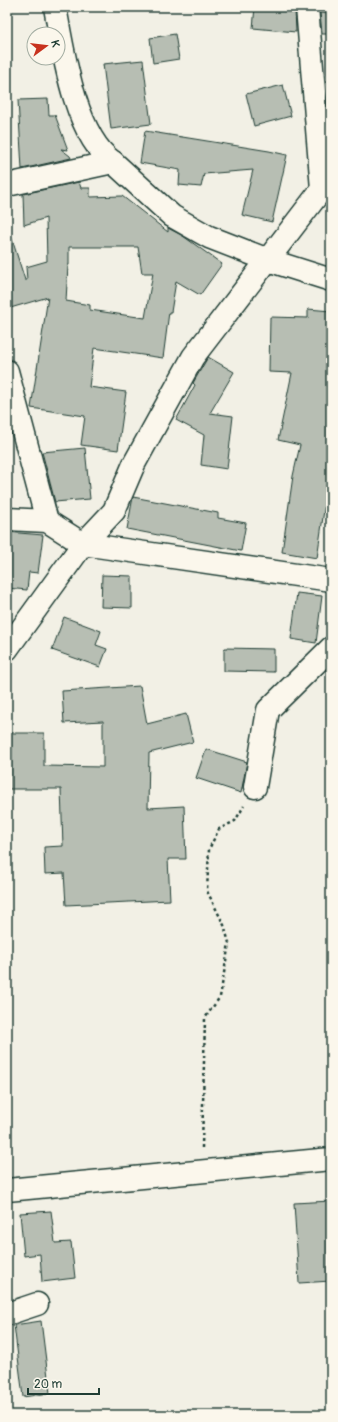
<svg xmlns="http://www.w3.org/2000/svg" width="338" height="1422" font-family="Pangolin,sans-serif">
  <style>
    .building { fill: #b7beb3; stroke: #1f3d34; fill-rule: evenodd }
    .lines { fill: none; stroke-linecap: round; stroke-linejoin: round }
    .minor-casing { stroke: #1f3d34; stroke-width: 25 }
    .path { stroke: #1f3d34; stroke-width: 2.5; stroke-dasharray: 3 3; stroke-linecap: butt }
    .minor { stroke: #fbf7ec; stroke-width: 22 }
  </style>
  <rect width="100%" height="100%" fill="#f2f0e5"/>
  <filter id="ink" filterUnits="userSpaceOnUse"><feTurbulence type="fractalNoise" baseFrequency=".025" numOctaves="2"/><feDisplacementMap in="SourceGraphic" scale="8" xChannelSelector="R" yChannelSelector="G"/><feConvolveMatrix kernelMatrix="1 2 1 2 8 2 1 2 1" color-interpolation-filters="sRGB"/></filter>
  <g filter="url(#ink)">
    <g class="building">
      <path d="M255,7h20l20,3 1,22 -43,-4z"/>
      <path d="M320,13l11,1v20h-9z"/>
      <path d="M175,34l4,25 -26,4 -3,-25z"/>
      <path d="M143,60l8,64 -40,5 -8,-65z"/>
      <path d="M283,85l8,31 -37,10 -8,-32z"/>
      <path d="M48,99l1,16h6l13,35 -7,-1 9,7 1,2 -49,11 -4,-69z"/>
      <path d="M145,131l124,20 18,4 -15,67 -30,-7 11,-45 -49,4 -3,13 -22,-2 1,-15 -40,-7z"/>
      <path d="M79,182l2,6h9v9l32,-1 46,36v-4l15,8 39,28 -22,31 -24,-14 -5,31h-2l-6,46 -69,-10 -5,39 37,5 -8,58 -37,-5 4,-29 -54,-8 17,-111 -41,12v-72l4,-1 14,44h2l-1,-13 21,-6 -1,-43 -22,7 -1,-31zM69,247h69l4,26h11l-8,45 -55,-8v-5l-24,-4 2,-36h1z"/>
      <path d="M308,309l23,2v173l-3,-1 -11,75 -35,-6 11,-76 7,-31 -22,-5 14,-67 -23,-1 1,-55 38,1z"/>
      <path d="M208,357l26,15 -24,41 23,3 -6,53 -26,-4 3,-30 -28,-15 19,-35 -2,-2z"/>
      <path d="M85,448l5,51 -35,3 -13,-50z"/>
      <path d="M133,497l85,16v5l28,5 -5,28 -114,-22z"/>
      <path d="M7,532l36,3 -5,38 -9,-1 -2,18 -20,-2z"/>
      <path d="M102,575l30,1v32l-31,-1z"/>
      <path d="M297,593l25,3 -6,47 -25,-4z"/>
      <path d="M64,617l37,14 -5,14 11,4 -7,18 -48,-17z"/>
      <path d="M224,648l50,1v23l-50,-1z"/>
      <path d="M140,686l7,38 39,-10 7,28 -44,11 -1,55 36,-2 2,53h-18l2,41 -104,5 -2,-32 -19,1 -1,-27 19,-1 -2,-57h-54v-56h37v33l59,1v-46l-39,2 -2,-32z"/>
      <path d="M206,749l41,13 -6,31 -45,-15z"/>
      <path d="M331,1201v80l-32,2 -5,-80z"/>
      <path d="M51,1211l4,32 16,-1 4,36 -33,4 -2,-28 -16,2 -4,-43z"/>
      <path d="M41,1321l9,72 -27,4 -9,-72z"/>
    </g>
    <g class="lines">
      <g class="minor-casing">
        <g id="minor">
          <path d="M55,7c8,44 20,129 58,155l59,54 37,21 59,23 63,20"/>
          <path d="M307,7l15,182"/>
          <path d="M7,185l106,-23"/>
          <path d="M7,371l40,150"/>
          <path d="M7,519l40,2 36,23 31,-33 20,-47 59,-107 129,-168 9,-7"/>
          <path d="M7,649l76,-105 248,36"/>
          <path d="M255,787l13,-77 63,-62"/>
          <path d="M7,1190l324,-31"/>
          <path d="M7,1314l30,-10"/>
        </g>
      </g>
      <path class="path" d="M202,1148l3,-130 15,-21 9,-54 -5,-18 -17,-34 2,-42 10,-20 16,-8 9,-15"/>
      <use href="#minor" class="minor"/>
    </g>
  </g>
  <rect width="338" height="1422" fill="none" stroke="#fbf7ec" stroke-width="24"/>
  <rect x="12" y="12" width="314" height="1398" fill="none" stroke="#1f3d34" stroke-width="1.5" filter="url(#ink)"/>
  <g transform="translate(46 46) rotate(75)"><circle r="19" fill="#fbf7ec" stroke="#a3ada2"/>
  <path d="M0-3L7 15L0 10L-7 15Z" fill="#c8321e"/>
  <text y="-6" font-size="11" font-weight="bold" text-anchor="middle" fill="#1f3d34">K</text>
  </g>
  <path d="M28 1388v6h71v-6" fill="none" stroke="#1f3d34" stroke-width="2"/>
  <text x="34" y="1388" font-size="12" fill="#1f3d34" stroke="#fbf7ec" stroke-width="3" paint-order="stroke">20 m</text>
</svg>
